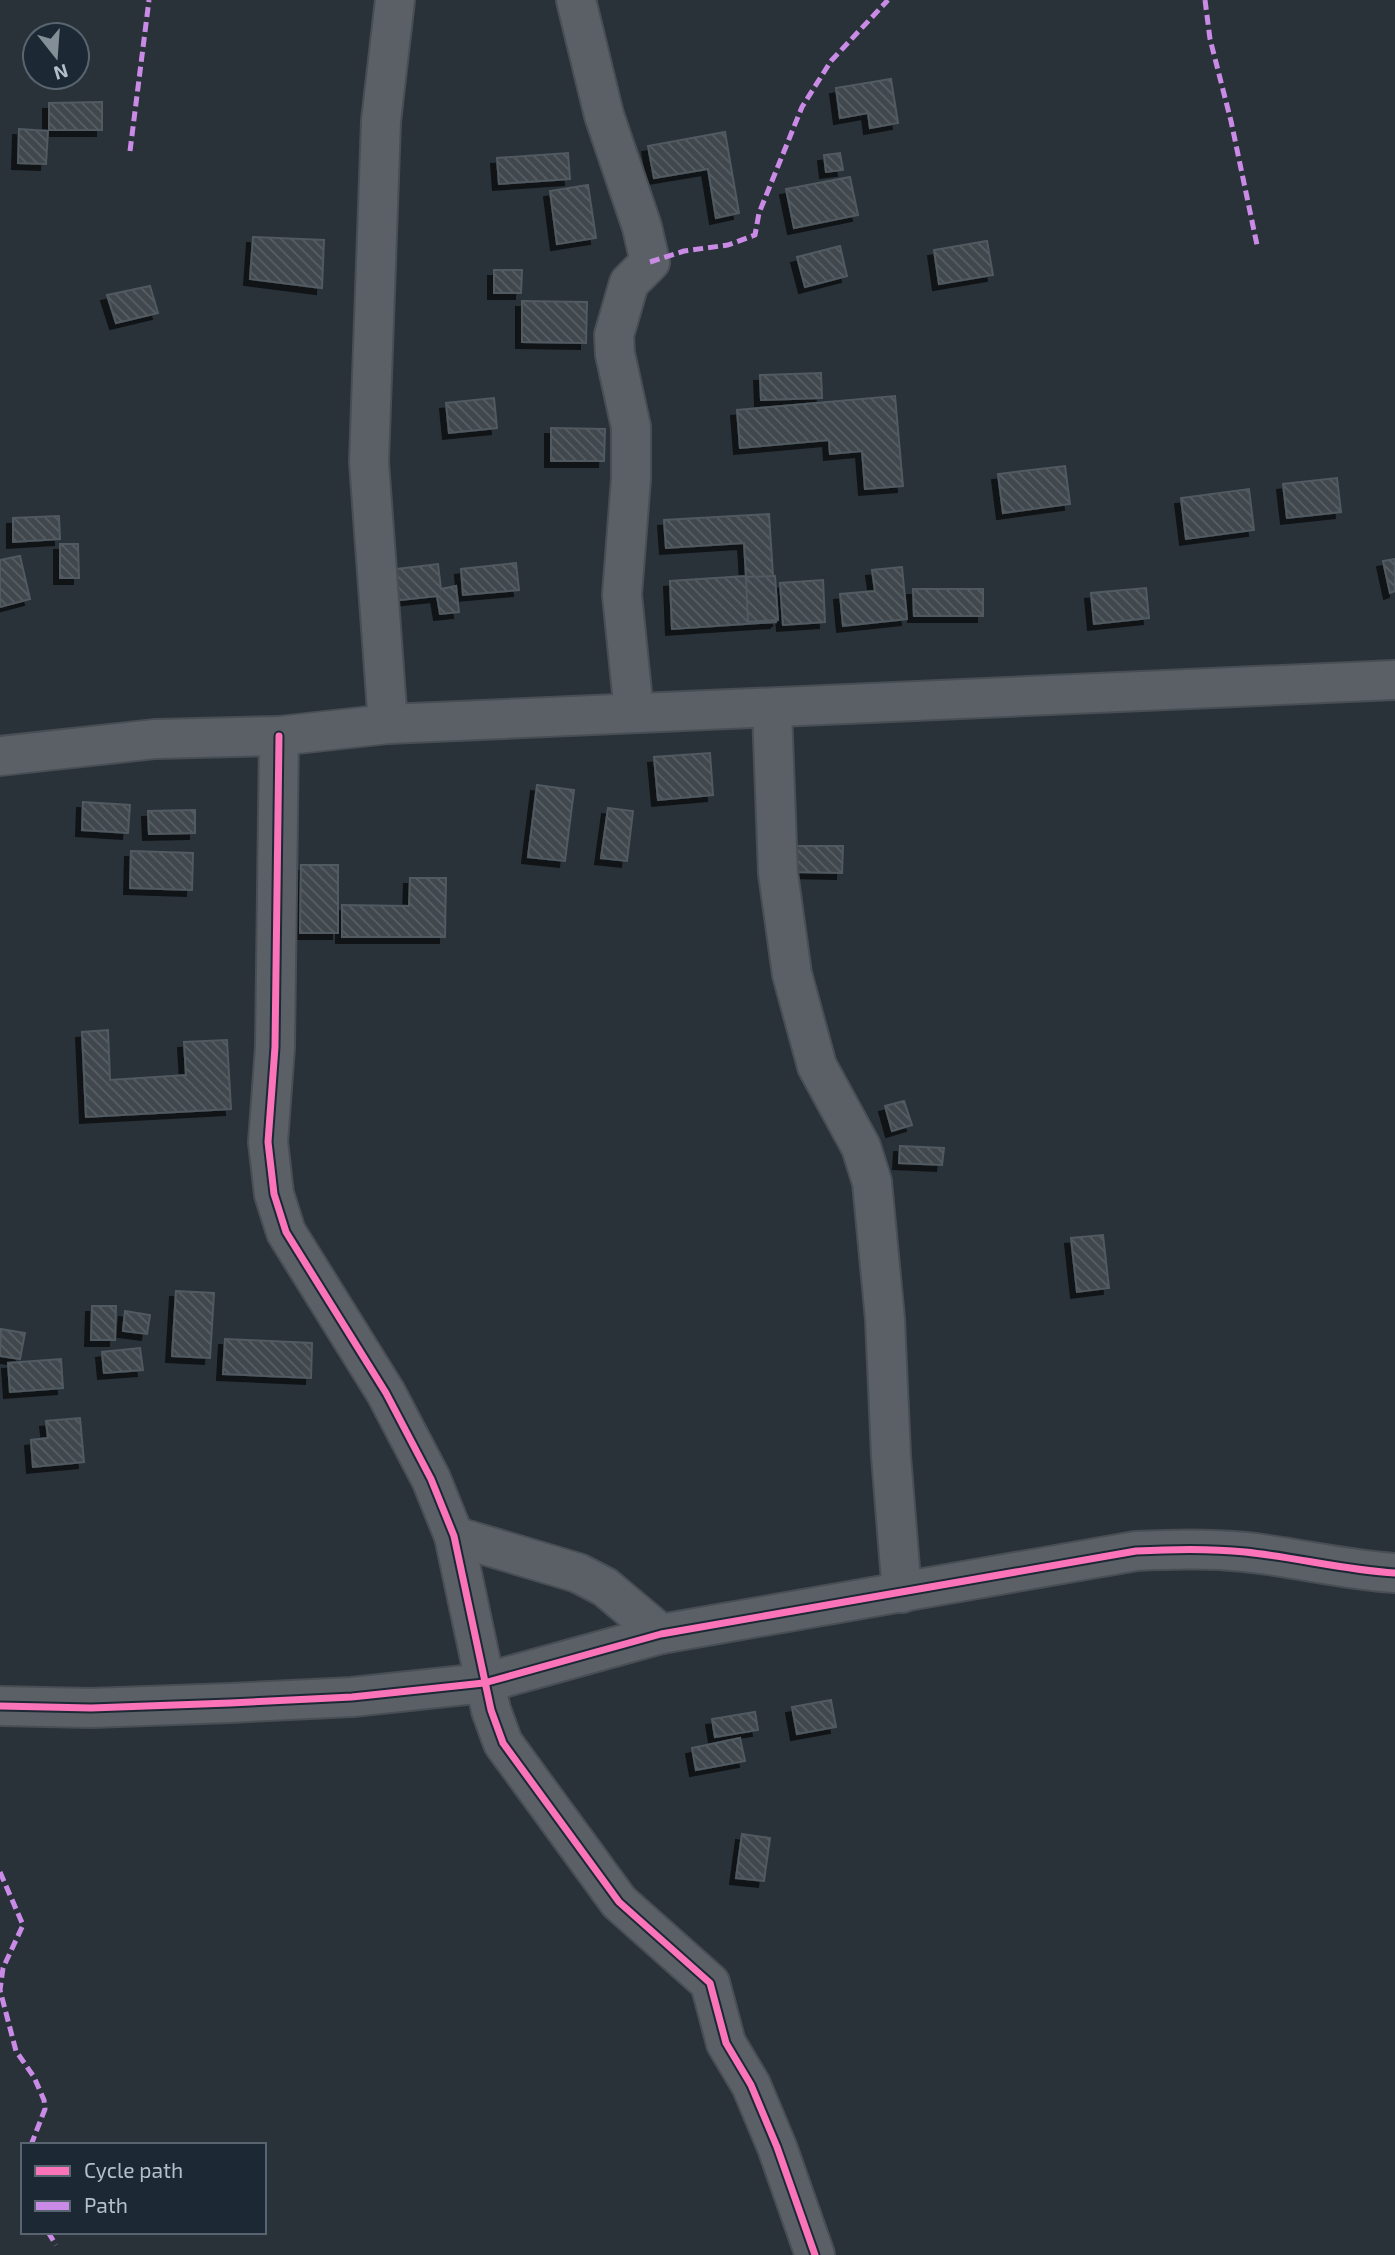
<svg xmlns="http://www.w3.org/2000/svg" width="1395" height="2255" font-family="'Exo 2',sans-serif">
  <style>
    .building { fill: url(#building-back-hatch); stroke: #515a60; stroke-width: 2; filter: url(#shadow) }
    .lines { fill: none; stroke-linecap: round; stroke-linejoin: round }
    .minor-casing { stroke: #484e53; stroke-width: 42 }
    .tertiary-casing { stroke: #484e53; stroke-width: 42 }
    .minor { stroke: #5a6066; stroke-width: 38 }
    .tertiary { stroke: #5a6066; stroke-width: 38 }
    .quiet { stroke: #ca8be6; stroke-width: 5; stroke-dasharray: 10 5; stroke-linecap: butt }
    .cycleway-casing { stroke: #1c2934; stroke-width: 11 }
    .cycleway { stroke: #fb73b8; stroke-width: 7 }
  </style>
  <defs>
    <pattern id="building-back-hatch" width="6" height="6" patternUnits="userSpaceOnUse" patternTransform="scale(1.75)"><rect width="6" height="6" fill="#40474d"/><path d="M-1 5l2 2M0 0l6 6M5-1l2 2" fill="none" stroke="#596065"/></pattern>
    <filter id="shadow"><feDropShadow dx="-6" dy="6" stdDeviation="0" flood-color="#0009"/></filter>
  </defs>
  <rect width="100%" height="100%" fill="#293239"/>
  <g class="building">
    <path d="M891,79l7,44 -28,5 -2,-15 -28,5 -4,-30z"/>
    <path d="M102,102v28h-53v-27z"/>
    <path d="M19,129l29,2 -2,33 -28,-1z"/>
    <path d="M725,132l14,81 -23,5 -8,-49 -54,9 -6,-32z"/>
    <path d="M568,153l2,26 -71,5 -2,-26z"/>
    <path d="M840,153l3,17 -17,2 -2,-17z"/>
    <path d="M850,177l8,38 -64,13 -8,-39z"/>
    <path d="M588,185l8,53 -39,6 -7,-53z"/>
    <path d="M253,237l71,3 -2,48 -72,-9z"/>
    <path d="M987,241l6,34 -54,9 -5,-34z"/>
    <path d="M840,246l7,30 -42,11 -8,-30z"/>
    <path d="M494,270h28l-1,23h-27z"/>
    <path d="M150,286l8,27 -42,10 -9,-28z"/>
    <path d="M522,301l65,1 -1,41 -64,-1z"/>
    <path d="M821,373l1,25 -61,2 -1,-25z"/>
    <path d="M895,396l8,90 -38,3 -3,-38 -32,3 -1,-14 -89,8 -3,-38z"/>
    <path d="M494,398l3,30 -48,5 -3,-30z"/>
    <path d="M551,428l54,1 -1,32h-53z"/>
    <path d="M1065,466l5,38 -67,9 -5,-39z"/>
    <path d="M1337,478l4,34 -54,6 -4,-34z"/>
    <path d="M1249,489l5,41 -68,9 -5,-41z"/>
    <path d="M769,514l7,108 -104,7 -2,-48 76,-5 -2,-33 -78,5 -2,-28z"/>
    <path d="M59,516l1,23 -47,3v-24z"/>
    <path d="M60,544h18l1,34h-19z"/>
    <path d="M20,556l10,43 -30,8v-47z"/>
    <path d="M1395,559v32l-5,2 -7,-32z"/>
    <path d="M516,563l3,27 -56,5 -2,-26z"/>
    <path d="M438,564l3,25 15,-3 3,26 -19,2 -3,-18 -54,6 -3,-31z"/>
    <path d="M902,567l5,52 -64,7 -3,-32 35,-3 -3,-21z"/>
    <path d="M775,576l3,44 -30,2 -2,-45z"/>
    <path d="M823,580l2,42 -42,3 -3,-42z"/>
    <path d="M1146,588l3,30 -55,6 -3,-31z"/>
    <path d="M913,589h70v27h-69z"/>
    <path d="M710,753l3,42 -55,5 -4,-43z"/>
    <path d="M537,785l37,5 -9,71 -37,-4z"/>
    <path d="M83,802l47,3 -2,28 -46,-3z"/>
    <path d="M608,808l25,3 -6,50 -26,-3z"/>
    <path d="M195,810v23l-46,1 -1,-23z"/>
    <path d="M795,846h48l-1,27 -48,-1z"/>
    <path d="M131,851l62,2 -1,37 -62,-2z"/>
    <path d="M301,865h37v68h-38z"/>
    <path d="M410,878h36l-1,59h-103v-32l67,1z"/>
    <path d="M108,1030l2,50 76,-5 -2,-33 43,-2 4,69 -145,8 -4,-85z"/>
    <path d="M904,1101l8,24 -20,6 -7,-25z"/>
    <path d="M900,1146l44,2 -2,17 -43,-2z"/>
    <path d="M1103,1235l6,53 -32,4 -6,-54z"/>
    <path d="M176,1291l38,2 -4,65 -38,-2z"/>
    <path d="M92,1306h24l-1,34h-24z"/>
    <path d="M125,1311l25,4 -3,19 -24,-3z"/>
    <path d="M1,1329l24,4 -5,26 -20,-3z"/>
    <path d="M225,1339l87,4 -1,35 -88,-4z"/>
    <path d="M140,1348l3,22 -39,3 -2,-21z"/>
    <path d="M61,1359l2,29 -53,4 -2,-29z"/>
    <path d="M80,1418l4,44 -51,5 -2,-27 17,-2 -2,-17z"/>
    <path d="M831,1700l5,27 -39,7 -5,-27z"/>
    <path d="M755,1712l3,18 -43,7 -3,-18z"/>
    <path d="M740,1738l5,23 -49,9 -4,-22z"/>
    <path d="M742,1834l28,4 -6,43 -28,-3z"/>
  </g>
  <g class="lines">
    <g class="minor-casing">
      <g id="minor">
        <path d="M576,0l28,115 38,112 8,35 -21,21 -15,52 1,19 16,73v52l-9,116 12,117"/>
        <path d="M772,710l6,163 14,101 25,92 44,81 11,35 13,137 6,137 11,137"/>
        <path d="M388,724l-19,-262 12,-341 14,-121"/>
        <path d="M279,736l-4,311 -7,95 6,52 12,38 100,161 45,86 23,57 37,174 12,33 116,159 91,81 16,60 25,42 26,62 38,108"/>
        <path d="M454,1536l124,37 27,14 56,47"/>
        <path d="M0,1706l91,2 139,-5 122,-6 132,-14 177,-49 475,-83c37,-2 72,-3 109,1 50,5 99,18 150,21"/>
      </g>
    </g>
    <g class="tertiary-casing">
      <path id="tertiary" d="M0,756l155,-17 124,-3 109,-12 1007,-44"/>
    </g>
    <use href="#minor" class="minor"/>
    <use href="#tertiary" class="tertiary"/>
    <g class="quiet">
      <path d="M1205,0l5,39 21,82 26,124"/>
      <path d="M130,151l19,-151"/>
      <path d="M650,262l34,-11 44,-6 27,-10 4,-22 43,-106 29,-46 57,-61"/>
      <path d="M0,1872l23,53 -20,43 -3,22 16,61 18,26 10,23 1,9 -14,36"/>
      <path d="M48,2232l8,13"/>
    </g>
    <g class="cycleway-casing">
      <g id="cycleway">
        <path d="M279,736l-4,311 -7,95 6,52 12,38 100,161 45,86 23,57 37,174 12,33 116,159 91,81 16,60 25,42 26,62 38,108"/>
        <path d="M0,1706l91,2 139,-5 122,-6 132,-14 177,-49 475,-83c37,-2 72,-3 109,1 50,5 99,18 150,21"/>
      </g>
    </g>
    <use href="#cycleway" class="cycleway"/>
  </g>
  <rect x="21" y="2143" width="245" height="91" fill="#1c2934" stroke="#586570" stroke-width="2"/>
  <rect x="35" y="2166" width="35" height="10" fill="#fb73b8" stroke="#586570" stroke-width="2"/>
  <text x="84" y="2178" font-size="21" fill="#b3bfca">Cycle path</text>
  <rect x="35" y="2201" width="35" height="10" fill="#ca8be6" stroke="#586570" stroke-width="2"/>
  <text x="84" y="2213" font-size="21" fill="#b3bfca">Path</text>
  <g transform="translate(56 56) rotate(163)"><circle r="33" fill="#1c2934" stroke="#586570" stroke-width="2"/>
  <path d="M0-5L12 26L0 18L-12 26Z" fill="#838e97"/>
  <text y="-10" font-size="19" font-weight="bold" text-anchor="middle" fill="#b3bfca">N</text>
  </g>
</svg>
